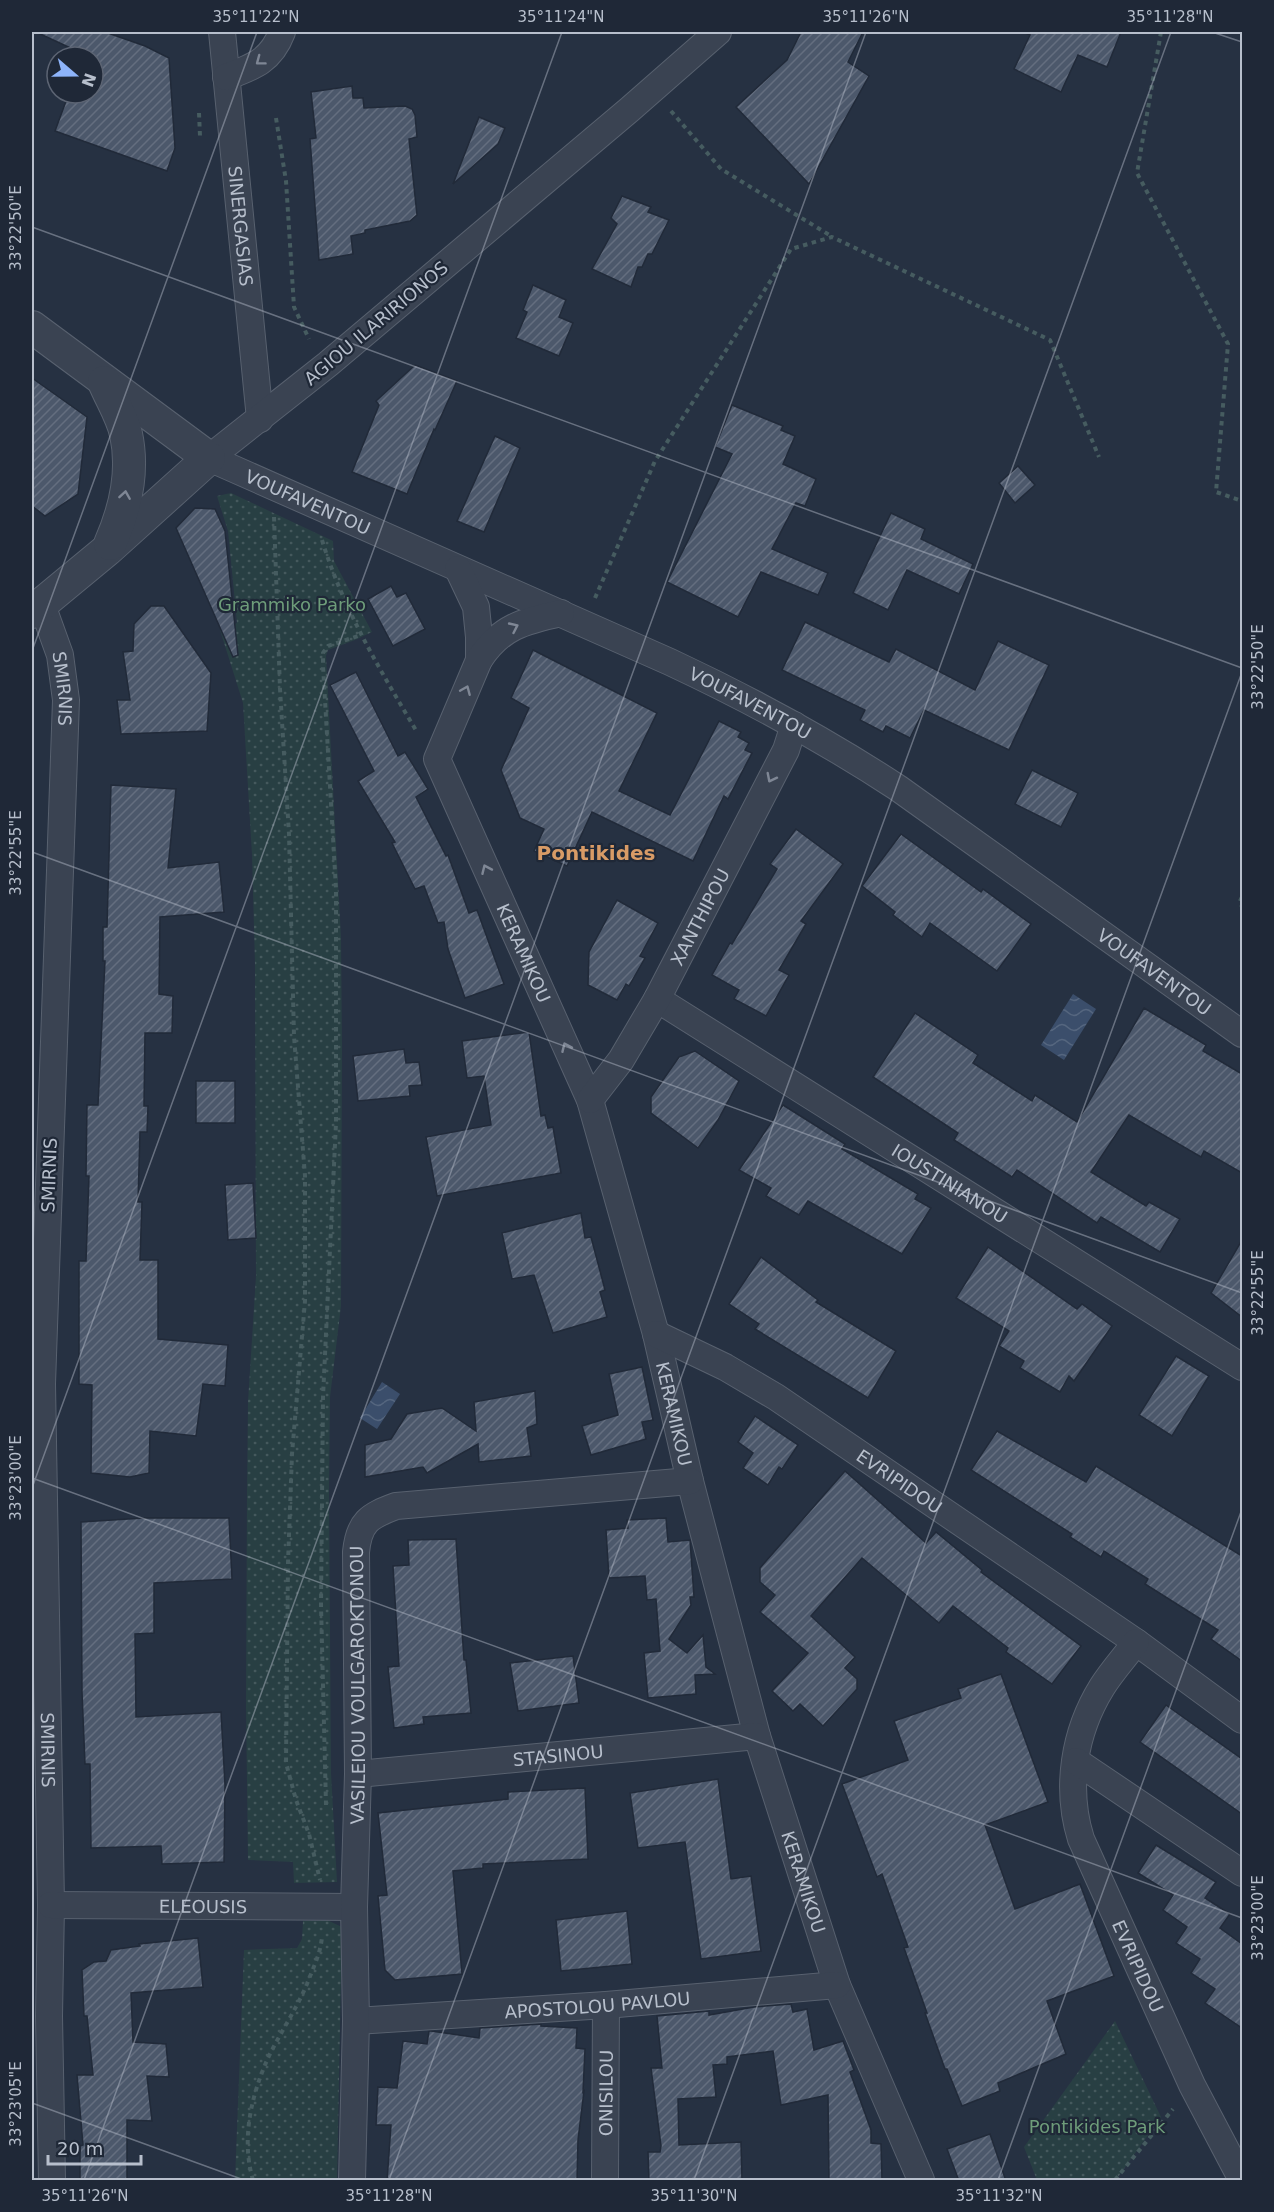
<svg xmlns="http://www.w3.org/2000/svg" width="1274" height="2212" font-family="'DejaVu Sans',sans-serif">
  <style>
    .grass { fill: url(#grass-dots) }
    .water { fill: url(#water-waves) }
    .building { fill: url(#building-hatch); stroke: #212a39; stroke-width: 1.5 }
    .lines { fill: none; stroke-linecap: round; stroke-linejoin: round }
    .minor-casing { stroke: #58616f; stroke-width: 28 }
    .tertiary-casing { stroke: #58616f; stroke-width: 34 }
    .path { stroke: #465c60; stroke-width: 4; stroke-dasharray: 4.5 4.5; stroke-linecap: butt }
    .minor { stroke: #3a4352; stroke-width: 26 }
    .tertiary { stroke: #3a4352; stroke-width: 32 }
    .oneway { stroke: #7f8795 }
    .ticks { fill: none; stroke: #b7bfcc; stroke-width: 1.5; stroke-opacity: 0.45 }
    .labels { text-anchor: middle; dominant-baseline: central; stroke-width: 4.5; stroke-linejoin: round; paint-order: stroke }
    .street-label { font-size: 18px; fill: #b7bfcc; stroke: #1f2837 }
    .park-label { font-size: 18px; fill: #6e9d7a; stroke: #1f2837 }
    .neighbourhood-label { font-size: 20px; font-weight: bold; fill: #d89b66; stroke: #1f2837 }
    .neatline { fill: none; stroke: #b7bfcc; stroke-width: 2 }
    .ticks-label { font-size: 15px; text-anchor: middle; fill: #b7bfcc }
  </style>
  <defs>
    <pattern id="grass-dots" width="8" height="8" patternUnits="userSpaceOnUse" patternTransform="scale(1.5)"><rect width="8" height="8" fill="#283f43"/><path d="M2 2h.1M6 6h.1" fill="none" stroke="#45595d" stroke-width="1.8" stroke-linecap="round"/></pattern>
    <pattern id="water-waves" width="16" height="10" patternUnits="userSpaceOnUse" patternTransform="scale(1.5)"><rect width="16" height="10" fill="#3b4e6b"/><path d="M0 5q4-4 8 0t8 0" fill="none" stroke="#55667f"/></pattern>
    <pattern id="building-hatch" width="6" height="6" patternUnits="userSpaceOnUse" patternTransform="scale(1.5)"><rect width="6" height="6" fill="#4c586b"/><path d="M-1 1l2-2M0 6l6-6M5 7l2-2" fill="none" stroke="#646e7f"/></pattern>
  </defs>
  <rect width="100%" height="100%" fill="#263142"/>
  <g class="grass">
    <path d="M231,493l102,48 1,20 38,71 -17,8 -27,10 -2,6 15,282 1,107 -1,261 -11,91 -1,95 2,281 6,109 -43,1 -1,-21 -45,-2 -2,-154 1,-212 1,-92 8,-126 -1,-312 -3,-109 -9,-152 -23,-73 17,-7 -9,-92 -11,-35z"/>
    <path d="M327,1920l15,7 -5,253h-102l9,-230 53,-2 5,-9 1,-18z"/>
    <path d="M1115,2021l46,96 -45,63h-79l-13,-33z"/>
  </g>
  <g class="water">
    <path d="M1073,994l23,15 -32,51 -23,-15z"/>
    <path d="M382,1382l18,12 -23,35 -17,-11z"/>
  </g>
  <g class="building">
    <path d="M36,32h69l40,14 24,12 6,90 -8,23 -112,-40 14,-38h24v-36h-23l5,-7z"/>
    <path d="M801,32h62l-15,30 21,14 -60,108 -73,-77 51,-47z"/>
    <path d="M1023,32h98l-14,35 -29,-12 -17,37 -47,-23 16,-34z"/>
    <path d="M352,86l1,12h10l1,10 41,-2 7,3 3,6 2,22 -8,2 8,76 -7,6 -45,9v3l-14,3 2,18 -34,6 -9,-121 6,-1 -5,-46z"/>
    <path d="M479,117l26,11 -7,16 -45,40z"/>
    <path d="M622,196l29,11 -3,5 21,8 -17,34h-4l-6,13h-4l-7,20 -39,-18 25,-45 -6,-6z"/>
    <path d="M533,285l33,15 -7,17 14,6 -14,33 -43,-18 11,-26 -4,-2z"/>
    <path d="M415,365l42,16 -22,49 -1,-1 -27,65 -55,-22 27,-67 -3,-4z"/>
    <path d="M32,378l55,39 -9,77 -33,22 -13,-10z"/>
    <path d="M732,405l51,21 -2,4 14,6 -12,28 33,15 -11,27 -9,-3 -24,46 56,24 -10,22 -57,-23 -23,45 -71,-35 65,-128 -17,-7z"/>
    <path d="M495,436l25,12 -36,84 -27,-11z"/>
    <path d="M1018,466l17,19 -20,18 -16,-20z"/>
    <path d="M195,508l20,1 10,22 13,124 -5,2 -57,-129z"/>
    <path d="M891,513l34,16 -4,10 52,25 -14,30 -52,-24 -19,40 -35,-17z"/>
    <path d="M391,586l6,11 9,-4 19,36 -32,17 -25,-47z"/>
    <path d="M151,606h13l47,67 -4,58 -86,3 -4,-34h13l-7,-48 10,-1 1,-27z"/>
    <path d="M805,622l84,40 7,-13 79,41 23,-49 51,24 -40,85 -85,-40 -14,28 -24,-12 -3,6 -23,-12 5,-10 -83,-40z"/>
    <path d="M533,650l124,63 -38,78 51,24 49,-94 22,11 -3,5 11,6 -4,7 7,3 -24,46 -4,-3 -31,65 -101,-49 -25,54 -33,-15 10,-22 -24,-11 -19,-48 28,-62 -18,-10z"/>
    <path d="M356,672l42,84 7,-4 23,37 -12,8 30,59 2,-1 21,58 8,-3 27,74 -39,14 -17,-49 -4,-27 -6,1 -14,-37 -9,3 -23,-46 3,-1 -37,-61 16,-10 -44,-86z"/>
    <path d="M1032,770l46,23 -17,34 -46,-23z"/>
    <path d="M111,785l65,4 -8,79 51,-6 5,50 -64,5 -1,77 14,2 -1,37h-27l-1,73h4l-1,26h-7l-2,70h4l-2,58h18v79l70,6 -3,41 -22,-2 -7,52 -46,-5 -1,42 -19,4 -39,-4 1,-88 -13,-1v-123h7l3,-85h-3l1,-71h11l7,-144h-2v-34h4z"/>
    <path d="M796,829l47,35 -42,57 5,3 -27,46 10,5 -23,41 -32,-17 5,-9 -27,-15 18,-32 2,1 45,-75 -7,-5z"/>
    <path d="M901,834l80,58 2,-3 48,35 -34,47 -67,-48 -8,14 -29,-22 2,-3 -33,-26z"/>
    <path d="M617,900l41,23 -18,33 5,2 -16,28 -3,-2 -9,16 -29,-15 1,-33z"/>
    <path d="M1144,1008l62,37 -3,6 39,23v99l-38,-22 -3,6 -72,-42 -38,57 55,34 3,-4 31,17 -20,33 -59,-35 -4,6 -80,-53 -5,7 -58,-37 4,-7 -85,-56 42,-64 63,42 -5,8 59,38 3,-6 42,27z"/>
    <path d="M529,1032l12,84 4,-1 3,13 5,-1 8,46 -124,23 -11,-59 65,-12 -7,-49 -17,2 -5,-37z"/>
    <path d="M404,1049l2,14 13,-1 3,23 -13,1 1,10 -52,5 -5,-45z"/>
    <path d="M695,1051l44,30 -21,39 -20,28 -47,-35v-16l28,-40z"/>
    <rect x="196" y="1081" width="39" height="42"/>
    <path d="M783,1105l62,39 -3,5 76,45 -3,5 16,9 -29,46 -94,-53 -9,14 -33,-19 5,-8 -32,-18z"/>
    <path d="M253,1183l3,55 -28,2 -3,-55z"/>
    <path d="M581,1213l4,25 6,-1 14,53 -5,2 7,25 -54,16 -19,-58 -22,4 -10,-46z"/>
    <path d="M1242,1240v77l-31,-24z"/>
    <path d="M988,1247l89,62 5,-5 30,22 -38,55 -5,-5 -9,16 -40,-24 4,-7 -25,-15 10,-15 -53,-33z"/>
    <path d="M761,1257l57,43 -2,2 80,49 -28,47 -113,-69 4,-5 -30,-20z"/>
    <path d="M1176,1356l33,20 -37,60 -33,-21z"/>
    <path d="M642,1367l11,53 -11,2 4,17 -55,16 -9,-29 36,-11 -9,-41z"/>
    <path d="M535,1391l2,33 -10,4 4,28 -52,6 -1,-18 -51,29 -4,-6 -58,10v-32l26,-6 16,-25 35,-6 34,23 -2,-29z"/>
    <path d="M755,1416l43,29 -16,24 -3,-2 -11,18 -25,-17 10,-15 -15,-11z"/>
    <path d="M997,1431l89,51 10,-16 146,90v105l-31,-22 7,-9 -73,-46 3,-5 -44,-28 -3,6 -31,-20 2,-3 -101,-64z"/>
    <path d="M845,1471l81,72 10,-11 46,38 -1,2 100,74 -29,38 -46,-32 2,-4 -55,-42 -14,17 -77,-65 -51,58 44,41 -10,11 12,11v10l-34,37 -23,-22 -7,7 -21,-20 36,-38 -48,-41 15,-17 -15,-13v-14z"/>
    <path d="M144,1518h85l3,61 -78,4v50l-19,1 1,83 85,-5 4,73 -1,77 -62,2 -1,-18 -70,2 -1,-84h-5l-3,-72 -1,-170z"/>
    <path d="M666,1518l2,24 22,-2 4,57h-4l1,8 -22,34 18,14 16,-18 3,32 9,7 -20,1 1,19 -48,4 -4,-45 16,-2 -4,-52 -9,1 -2,-24 -36,2 -3,-48 22,-2 -1,-8z"/>
    <path d="M456,1539l8,121h2l5,53 -48,4 1,7 -30,4 -6,-61 11,-1 -6,-100 16,-1 -1,-25z"/>
    <path d="M573,1656l6,47 -61,8 -8,-48z"/>
    <path d="M1001,1674l47,128 -63,23 30,84 65,-25 34,92 -67,25 19,53 -68,29 2,8 -38,15 -15,-37h-2l-20,-56h2l-23,-65 4,-1 -26,-73 -5,3 -35,-93 66,-24 -14,-39 67,-23 -3,-9z"/>
    <path d="M1166,1705l76,54v55l-102,-72z"/>
    <path d="M718,1779l13,100 20,-3 10,75 -60,8 -16,-117 -47,6 -8,-55z"/>
    <path d="M585,1788l3,71 -105,5v4l-30,3 9,103 -67,6 -10,-10 -7,-74 9,-1 -9,-82 130,-14v-7z"/>
    <path d="M1156,1845l60,37 -11,16 25,16 -10,14 22,16v84l-37,-25 10,-14 -24,-16 9,-14 -24,-16 11,-16 -24,-17 10,-15 -35,-22z"/>
    <path d="M627,1911l5,53 -71,7 -5,-51z"/>
    <path d="M198,1938l5,49 -72,6 2,49 33,2 3,33 -22,-1 5,45 -25,-1v61h-47v-35l3,-1 -6,-70h16l-6,-59h-3l-2,-46 12,-8 12,-1 5,-11 29,-4 -1,-2z"/>
    <path d="M791,2004l2,8 14,-3 7,41 29,-9 11,29 -4,2 21,58v13l10,1 1,37h-53l-1,-86 -47,10 -8,-54 -46,6v7l-14,1 3,32 -38,2 1,46 62,-3 1,39h-93l-1,-29h12l1,-6 -10,-78h11l-5,-52 52,-5v4l45,-8z"/>
    <path d="M541,2024v2l36,2 -1,20 9,1 -2,43 1,-1 -6,49 -1,41h-190l4,-56h-15l2,-38 19,1 6,-47 24,3 2,-13h2l48,7 1,-10z"/>
    <path d="M990,2134l16,47h-47l-12,-32z"/>
  </g>
  <g class="lines">
    <g class="minor-casing">
      <g id="minor">
        <path id="s1" d="M222,32l38,387"/>
        <path id="s2" d="M718,32l-89,78 -301,254 -119,94 461,204c79,37 155,78 228,126l344,246"/>
        <path d="M226,77c27,-10 45,-16 56,-45"/>
        <path d="M458,569l18,38 3,30v23"/>
        <path id="s3" d="M42,605l18,50 6,45 -24,684 9,521 -2,111 3,164"/>
        <path id="s4" d="M561,613c-37,8 -61,14 -82,47l-42,99 153,341 66,234 34,147 67,255 80,249 84,195"/>
        <path id="s5" d="M657,999l585,368"/>
        <path id="s6" d="M590,1100l31,-40 36,-61 129,-249 8,-25"/>
        <path id="s7" d="M656,1334l69,33 51,30 360,245 106,78"/>
        <path id="s8" d="M1136,1642c-11,15 -24,29 -34,45 -28,45 -37,101 -21,152l111,246 50,95"/>
        <path d="M1076,1761l166,112"/>
        <path id="s9" d="M358,1774l399,-38"/>
        <path id="s10" d="M51,1905l303,2"/>
        <path id="s11" d="M356,2021l250,-16 231,-20"/>
        <path id="s12" d="M352,2180l4,-159 -2,-114 4,-133 -2,-222c3,-30 13,-36 40,-46l294,-25"/>
        <path id="s13" d="M605,2180l1,-175"/>
      </g>
    </g>
    <g class="tertiary-casing">
      <g id="tertiary">
        <path d="M32,327l177,131 -102,92 -75,62"/>
        <path d="M104,382c7,17 18,34 22,52 8,37 -1,76 -16,110"/>
      </g>
    </g>
    <g class="path">
      <path d="M1161,32l-24,141 91,171 -12,148 26,9"/>
      <path d="M671,111l50,58 110,67"/>
      <path d="M199,113l1,23"/>
      <path d="M276,118l10,63 8,126 15,32"/>
      <path d="M274,517l6,172 9,145 5,202 11,140v125l-13,153 -4,109 -2,200 10,37 13,34 11,46"/>
      <path d="M322,540c21,69 58,130 95,192"/>
      <path d="M595,598l60,-137 136,-212 41,-12 218,103 49,117"/>
      <path d="M1242,897l-3,6 3,3"/>
      <path d="M326,1805l-5,-200 2,-208 13,-274v-234l-13,-223v-13l5,-7 33,-11"/>
      <path d="M253,2180c-12,-40 -2,-84 15,-122 12,-25 28,-48 39,-74 6,-16 14,-31 15,-48"/>
      <path d="M1115,2180l58,-71"/>
    </g>
    <use href="#minor" class="minor"/>
    <use href="#tertiary" class="tertiary"/>
  </g>
  <defs><path id="oneway-chevron" d="M-2-3.5L2.5 0L-2 3.5" fill="none" stroke-width="1.6" stroke-linecap="round" stroke-linejoin="round" transform="scale(1.5)"/></defs>
  <g class="oneway">
    <use href="#oneway-chevron" transform="translate(260 61) rotate(143)"/>
    <use href="#oneway-chevron" transform="translate(125 495) rotate(-81)"/>
    <use href="#oneway-chevron" transform="translate(514 627) rotate(-25)"/>
    <use href="#oneway-chevron" transform="translate(466 690) rotate(-67)"/>
    <use href="#oneway-chevron" transform="translate(771 778) rotate(117)"/>
    <use href="#oneway-chevron" transform="translate(486 869) rotate(-114)"/>
    <use href="#oneway-chevron" transform="translate(566 1047) rotate(-114)"/>
  </g>
  <path class="ticks" d="M1212,32l30,10M32,227l1210,441M32,651l225,-619M32,852l1210,441M32,1478l1210,440M32,1488l530,-1456M32,2103l212,77M84,2180l782,-2148M389,2180l782,-2148M694,2180l548,-1508M998,2180l244,-671"/>
  <g class="labels">
    <g class="street-label">
      <text stroke="none"><textPath href="#s1" startOffset="195">SINERGASIAS</textPath></text>
      <text transform="translate(376 323) rotate(-40)">AGIOU ILARIRIONOS</text>
      <text stroke="none"><textPath href="#s2" startOffset="772">VOUFAVENTOU</textPath></text>
      <text stroke="none"><textPath href="#s3" startOffset="87">SMIRNIS</textPath></text>
      <text stroke="none"><textPath href="#s2" startOffset="1258">VOUFAVENTOU</textPath></text>
      <text stroke="none"><textPath href="#s6" startOffset="214">XANTHIPOU</textPath></text>
      <text stroke="none"><textPath href="#s4" startOffset="418">KERAMIKOU</textPath></text>
      <text stroke="none"><textPath href="#s2" startOffset="1744">VOUFAVENTOU</textPath></text>
      <text transform="translate(49 1175) rotate(-88)">SMIRNIS</text>
      <text stroke="none"><textPath href="#s5" startOffset="346">IOUSTINIANOU</textPath></text>
      <text stroke="none"><textPath href="#s4" startOffset="904">KERAMIKOU</textPath></text>
      <text stroke="none"><textPath href="#s7" startOffset="285">EVRIPIDOU</textPath></text>
      <text stroke="none"><textPath href="#s12" startOffset="495">VASILEIOU VOULGAROKTONOU</textPath></text>
      <text stroke="none"><textPath href="#s3" startOffset="1149">SMIRNIS</textPath></text>
      <text stroke="none"><textPath href="#s9" startOffset="201">STASINOU</textPath></text>
      <text stroke="none"><textPath href="#s4" startOffset="1390">KERAMIKOU</textPath></text>
      <text stroke="none"><textPath href="#s10" startOffset="152">ELEOUSIS</textPath></text>
      <text stroke="none"><textPath href="#s8" startOffset="354">EVRIPIDOU</textPath></text>
      <text stroke="none"><textPath href="#s11" startOffset="242">APOSTOLOU PAVLOU</textPath></text>
      <text stroke="none"><textPath href="#s13" startOffset="87">ONISILOU</textPath></text>
    </g>
    <g class="park-label">
      <text x="292" y="604">Grammiko Parko</text>
      <text x="1097" y="2126">Pontikides Park</text>
    </g>
    <g class="neighbourhood-label">
      <text x="596" y="853">Pontikides</text>
    </g>
  </g>
  <rect width="1274" height="2212" fill="none" stroke="#1f2837" stroke-width="66"/>
  <g transform="translate(75 75) rotate(110)"><circle r="28" fill="#1f2837" stroke="#5c6473" stroke-width="1.5"/>
  <path d="M0-4.5L10 22L0 15L-10 22Z" fill="#8eb4fa"/>
  <text y="-9" font-size="16" font-weight="bold" text-anchor="middle" fill="#b7bfcc">N</text>
  </g>
  <path d="M48 2155v9h93v-9" fill="none" stroke="#b7bfcc" stroke-width="3"/>
  <text x="57" y="2155" font-size="18" fill="#b7bfcc" stroke="#1f2837" stroke-width="4.5" paint-order="stroke">20 m</text>
  <rect x="33" y="33" width="1208" height="2146" class="neatline"/>
  <g class="ticks-label">
    <text x="256" y="22">35°11'22"N</text>
    <text x="561" y="22">35°11'24"N</text>
    <text x="866" y="22">35°11'26"N</text>
    <text x="1170" y="22">35°11'28"N</text>
    <text transform="translate(16 228) rotate(-90)" y="5">33°22'50"E</text>
    <text transform="translate(1258 667) rotate(-90)" y="5">33°22'50"E</text>
    <text transform="translate(16 853) rotate(-90)" y="5">33°22'55"E</text>
    <text transform="translate(1258 1293) rotate(-90)" y="5">33°22'55"E</text>
    <text transform="translate(16 1478) rotate(-90)" y="5">33°23'00"E</text>
    <text transform="translate(1258 1918) rotate(-90)" y="5">33°23'00"E</text>
    <text transform="translate(16 2104) rotate(-90)" y="5">33°23'05"E</text>
    <text x="85" y="2201">35°11'26"N</text>
    <text x="389" y="2201">35°11'28"N</text>
    <text x="694" y="2201">35°11'30"N</text>
    <text x="999" y="2201">35°11'32"N</text>
  </g>
</svg>
